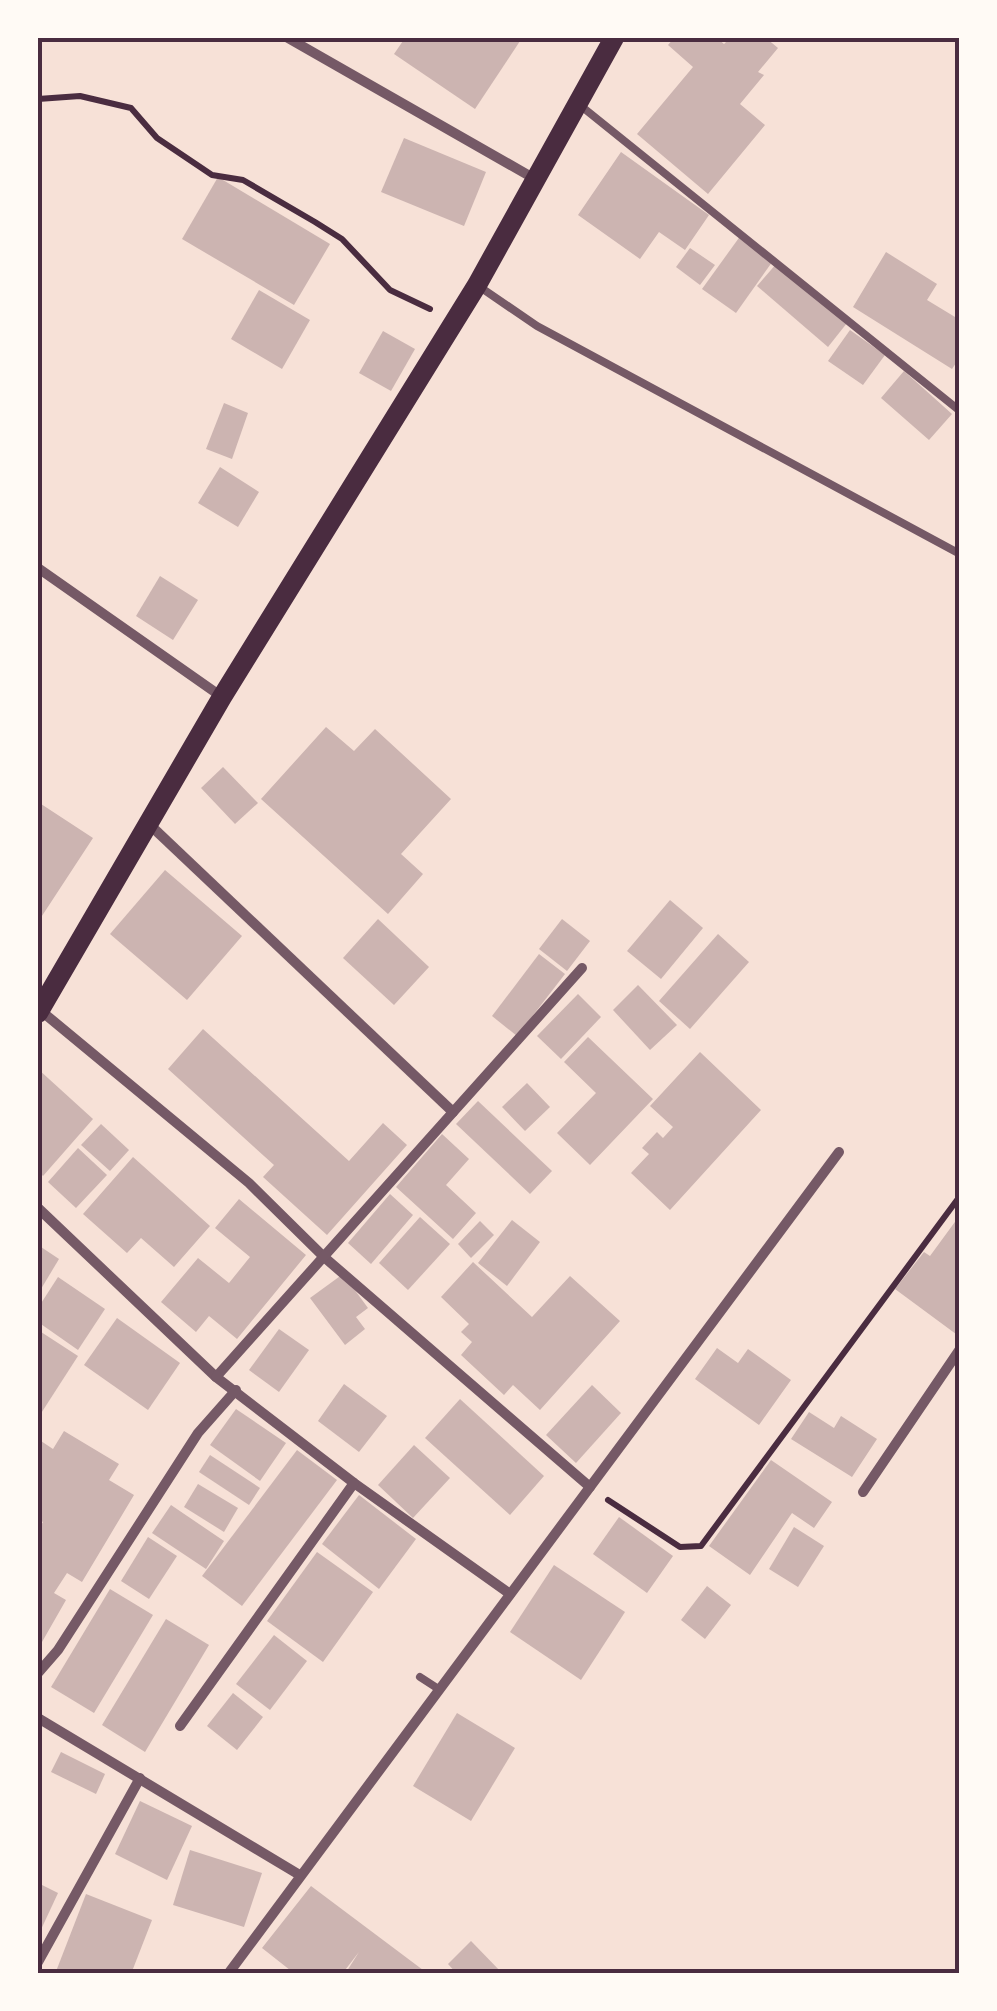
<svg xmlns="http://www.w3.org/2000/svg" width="997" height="2011" font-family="Jost,sans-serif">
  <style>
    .building { fill: #ccb4b1 }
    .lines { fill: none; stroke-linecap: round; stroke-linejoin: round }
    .path { stroke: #4a2c40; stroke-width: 6 }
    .service { stroke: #755966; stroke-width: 8 }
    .minor { stroke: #755966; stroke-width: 10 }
    .secondary { stroke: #4a2c40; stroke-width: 20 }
    .neatline { fill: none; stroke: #4a2c40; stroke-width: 4 }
  </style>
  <rect width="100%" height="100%" fill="#f7e1d7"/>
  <g class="building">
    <path d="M405,38h117l-47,71 -81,-55z"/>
    <path d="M674,38h43l7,6 6,-6h36l12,10 -20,24 6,3 -24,29 25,21 -57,69 -71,-60 56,-67 -25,-22z"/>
    <path d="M404,138l82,34 -22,54 -83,-34z"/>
    <path d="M621,152l88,63 -24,35 -26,-18 -19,27 -62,-44z"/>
    <path d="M218,177l112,67 -36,61 -112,-66z"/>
    <path d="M741,235l34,23 -39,55 -34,-24z"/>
    <path d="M690,248l25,17 -15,20 -24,-18z"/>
    <path d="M886,252l51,32 -10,16 33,20v37l-8,12 -99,-62z"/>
    <path d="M777,263l70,60 -19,24 -71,-61z"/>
    <path d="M259,290l51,30 -28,49 -51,-30z"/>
    <path d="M850,330l35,25 -22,30 -35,-24z"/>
    <path d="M383,331l32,18 -24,42 -32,-18z"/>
    <path d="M904,371l48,43 -23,26 -48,-42z"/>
    <path d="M224,403l24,10 -16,46 -26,-10z"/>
    <path d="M220,467l39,25 -21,35 -40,-24z"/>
    <path d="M160,576l38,24 -25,40 -37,-24z"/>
    <path d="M326,727l28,24 21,-22 76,70 -50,55 22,20 -35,40 -127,-115z"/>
    <path d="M223,767l35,36 -23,21 -34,-36z"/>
    <path d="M38,802l55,36 -55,84 1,-89z"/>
    <path d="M165,870l77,66 -55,64 -77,-66z"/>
    <path d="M670,900l33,28 -42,51 -34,-28z"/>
    <path d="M378,919l51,48 -35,38 -51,-47z"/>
    <path d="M562,919l28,22 -23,30 -28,-22z"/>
    <path d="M718,934l31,28 -59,67 -31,-28z"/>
    <path d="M539,954l26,20 -48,62 -25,-20z"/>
    <path d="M638,985l39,40 -27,25 -37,-40z"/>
    <path d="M578,994l23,23 -40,42 -24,-23z"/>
    <path d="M203,1029l146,132 34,-38 24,22 -80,90 -64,-58 11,-12 -106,-96z"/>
    <path d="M588,1037l65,62 -63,66 -33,-32 39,-40 -32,-31z"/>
    <path d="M700,1052l61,58 -91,100 -39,-37 18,-19 -7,-6 15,-16 6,6 10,-11 -23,-21z"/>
    <path d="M38,1069l55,50 -50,57 -5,-5z"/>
    <path d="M527,1083l23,24 -25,24 -23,-24z"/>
    <path d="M478,1101l74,70 -22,23 -74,-70z"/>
    <path d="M101,1124l28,26 -19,21 -29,-26z"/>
    <path d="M442,1134l27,25 -23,26 30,28 -23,26 -57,-52z"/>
    <path d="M78,1148l29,27 -31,33 -28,-26z"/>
    <path d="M133,1157l77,69 -36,41 -33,-29 -14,15 -44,-39z"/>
    <path d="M390,1194l23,21 -42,49 -23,-21z"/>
    <path d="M239,1199l67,56 -69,84 -28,-23 -13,16 -35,-30 37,-44 31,25 21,-26 -35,-29z"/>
    <path d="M960,1215v122l-65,-48 29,-37 6,4z"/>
    <path d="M420,1217l30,27 -42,46 -29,-27z"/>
    <path d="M512,1220l28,22 -33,44 -29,-23z"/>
    <path d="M480,1221l14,14 -23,23 -13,-14z"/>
    <path d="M38,1245l21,14 -21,35z"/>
    <path d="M473,1262l59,55 38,-41 50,45 -80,89 -27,-25 -9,10 -43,-40 11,-13 -11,-10 8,-8 -28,-27z"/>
    <path d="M343,1274l25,34 -12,9 9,12 -20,16 -35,-47z"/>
    <path d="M58,1277l47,32 -27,41 -40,-28v-14z"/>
    <path d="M117,1318l63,45 -32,47 -64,-45z"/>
    <path d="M279,1329l30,21 -30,42 -30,-22z"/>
    <path d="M38,1330l40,26 -40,62z"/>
    <path d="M717,1348l21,15 10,-14 43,31 -32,45 -64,-46z"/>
    <path d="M344,1384l43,32 -28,36 -41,-31z"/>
    <path d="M592,1385l29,28 -45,50 -30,-28z"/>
    <path d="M460,1399l84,77 -34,39 -85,-77z"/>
    <path d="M236,1409l50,34 -26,38 -50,-36z"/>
    <path d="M809,1412l25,16 7,-12 36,23 -25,38 -61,-38z"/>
    <path d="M64,1431l55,33 -10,16 25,15 -52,87 -15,-9 -13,20 12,7 -28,49v-119l5,-8 -5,-3v-80l15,10z"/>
    <path d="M414,1445l36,33 -37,40 -35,-33z"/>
    <path d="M297,1450l40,30 -95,126 -40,-30z"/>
    <path d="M210,1455l50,33 -11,17 -50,-33z"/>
    <path d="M771,1460l61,42 -18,26 -22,-15 -42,62 -41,-29z"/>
    <path d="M198,1484l40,24 -14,24 -40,-25z"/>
    <path d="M359,1495l57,44 -37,50 -57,-45z"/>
    <path d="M171,1505l53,36 -18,28 -54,-36z"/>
    <path d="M619,1517l54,39 -26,37 -54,-39z"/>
    <path d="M794,1527l30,19 -26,41 -29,-18z"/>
    <path d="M148,1537l29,19 -28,43 -28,-18z"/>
    <path d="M317,1552l56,40 -50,70 -56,-41z"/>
    <path d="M554,1565l71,47 -44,68 -71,-48z"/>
    <path d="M707,1586l24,19 -26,34 -24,-19z"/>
    <path d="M110,1589l43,26 -59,98 -43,-26z"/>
    <path d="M166,1619l43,26 -64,107 -43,-27z"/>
    <path d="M274,1635l33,26 -37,49 -34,-26z"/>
    <path d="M233,1693l30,24 -26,33 -30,-24z"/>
    <path d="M457,1713l58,35 -44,73 -58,-35z"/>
    <path d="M61,1752l44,22 -9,20 -45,-22z"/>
    <path d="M140,1801l52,25 -25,54 -52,-26z"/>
    <path d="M190,1850l72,23 -18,54 -71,-22z"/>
    <path d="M38,1883l20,10 -20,43z"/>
    <path d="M311,1886l112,84 -3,4h-75l14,-22 -17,22h-47l-33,-26z"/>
    <path d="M86,1894l66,26 -21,54h-76z"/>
    <path d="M471,1941l32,33h-46l-9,-10z"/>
  </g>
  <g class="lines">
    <g class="path">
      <path d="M38,99l42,-3 51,12 26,30 55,37 31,5 72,42 27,17 48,51 40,19"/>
      <path d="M608,1500l72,47 21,-1 259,-350"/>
    </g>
    <g class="service">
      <path d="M581,106l379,305"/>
      <path d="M477,285l60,41 423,228"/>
      <path d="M420,1677l17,11"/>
    </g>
    <g class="minor">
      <path d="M288,38l247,141"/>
      <path d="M38,568l184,129"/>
      <path d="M149,824l304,288"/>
      <path d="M40,1010l209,173 75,74 266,230"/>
      <path d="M38,1208l178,169 138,106 156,111"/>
      <path d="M216,1377l366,-409"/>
      <path d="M863,1492l97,-143"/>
      <path d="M38,1673l20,-23 140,-217 38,-43"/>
      <path d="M38,1718l260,156"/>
      <path d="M180,1726l174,-243"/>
      <path d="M38,1962l102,-184"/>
      <path d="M228,1974l611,-822"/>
    </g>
    <path class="secondary" d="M38,1013l184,-316 255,-412 137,-247"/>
  </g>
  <rect width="997" height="2011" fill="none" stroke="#fffaf5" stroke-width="80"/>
  <rect x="40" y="40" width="917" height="1931" class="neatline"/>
</svg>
